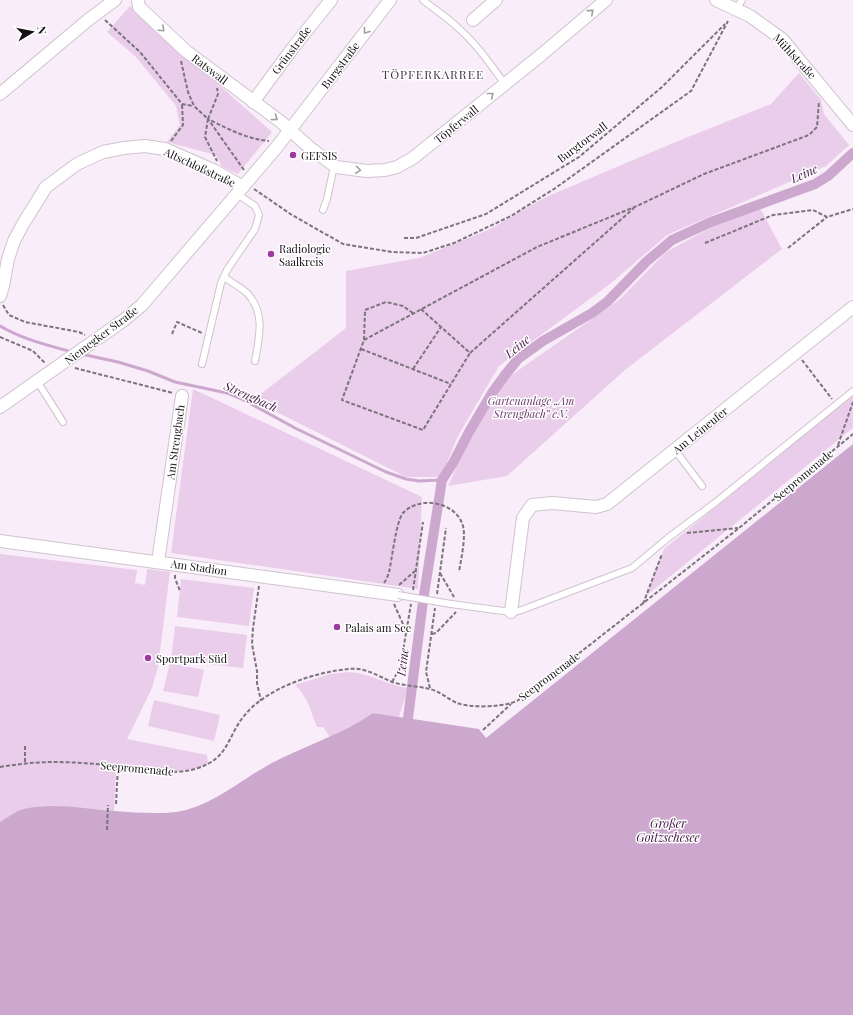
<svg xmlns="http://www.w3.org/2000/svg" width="853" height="1015" font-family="'Playfair Display',serif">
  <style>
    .green { fill: #eacdea }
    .water { fill: #cda8ce }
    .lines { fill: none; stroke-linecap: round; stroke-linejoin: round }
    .stream { stroke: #cda8ce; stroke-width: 3 }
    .canal { stroke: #cda8ce; stroke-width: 10 }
    .lane-casing { stroke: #cfc3cf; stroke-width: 8 }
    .street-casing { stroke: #cfc3cf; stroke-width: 14 }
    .path { stroke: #7c747c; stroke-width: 2; stroke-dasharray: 4 2; stroke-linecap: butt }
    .lane { stroke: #fff; stroke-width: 6 }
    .street { stroke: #fff; stroke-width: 12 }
    .lane-bridge-casing { stroke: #cfc3cf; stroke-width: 8; stroke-linecap: butt }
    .lane-bridge { stroke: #fff; stroke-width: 6 }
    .oneway { stroke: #a19fa1 }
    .poi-dot { fill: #9c3aa1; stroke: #fff; stroke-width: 1.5 }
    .labels { text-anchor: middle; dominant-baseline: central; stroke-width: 3; stroke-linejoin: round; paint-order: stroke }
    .street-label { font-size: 11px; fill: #140f14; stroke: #fff }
    .poi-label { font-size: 11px; fill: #140f14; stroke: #fff; text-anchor: start }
    .park-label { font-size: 11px; font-style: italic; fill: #68396a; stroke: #fff }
    .neighbourhood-label { font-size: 12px; letter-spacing: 1px; fill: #413842; stroke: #fff }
    .water-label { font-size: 12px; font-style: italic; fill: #431646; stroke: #fff }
  </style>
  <rect width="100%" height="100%" fill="#f9edf9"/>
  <g class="green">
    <path d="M130,6l142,126 -34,42 -16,-7 -6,-12 -49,-13 13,-17 -4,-19 -40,-49 -29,-25z"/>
    <path d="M799,73l22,27 3,14 25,31 -23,21 -159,69 -57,49 -111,82 -41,70 -17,41h-35l-153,-77 93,-72v-57l73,-13 69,-28 58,-33 132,-56 93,-37z"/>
    <path d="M760,208l22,41 -157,121 -118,106 -59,10 19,-42 36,-63 116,-81 47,-48 46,-25z"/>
    <path d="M193,389l229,108 -4,92 -247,-36z"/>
    <path d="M853,396v32l-207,168 18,-47z"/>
    <path d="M0,554l137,16 -2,13 10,2 2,-16 23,3 -12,95 -6,21 -25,51 80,16 1,9c-28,13 -60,5 -90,2l-2,6 -2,39 -32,-3 -33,-1 -26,3 -23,12z"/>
    <path d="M181,579l73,9 -5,38 -72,-9z"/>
    <path d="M175,626l72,9 -4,33 -72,-8z"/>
    <path d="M170,663l34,7 -6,27 -35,-6z"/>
    <path d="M350,672c21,1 38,14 58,16l-9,29 -26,-4 -11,7 -32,17 -7,-10h-6c-6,-15 -10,-32 -22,-42l35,-11z"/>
    <path d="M154,700l66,15 -6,26 -66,-15z"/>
  </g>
  <path class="water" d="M853,444v571h-853v-193c7,-4 16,-11 24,-13 30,-7 61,0 91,2 13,1 26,2 39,2 7,0 15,0 22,-1 35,-5 63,-31 94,-48 34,-18 71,-29 103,-51l106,16 7,9z"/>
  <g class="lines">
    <g class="stream">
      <path d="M0,326c22,13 47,19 72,26"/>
      <path d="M81,354l37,8 30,9 27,11 52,11 15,6 53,29 91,44 20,7 13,2 23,-1"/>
    </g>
    <path class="canal" d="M408,718l15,-117 19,-121 11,-17 16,-31 23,-39 13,-18 13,-16 25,-18 49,-28 15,-11 39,-40 26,-22 39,-18 104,-38 13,-8 25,-23"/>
    <g class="lane-casing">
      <g id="lane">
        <path d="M423,0c11,9 24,17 34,27 19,16 33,37 48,57"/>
        <path d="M736,9l6,-9"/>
        <path d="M323,210l4,-11 7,-33"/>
        <path d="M224,277c7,5 16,10 23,16 19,20 12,45 8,68"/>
        <path d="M202,364l19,-81 6,-13 28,-41 4,-14 -4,-9 -18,-12"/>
        <path d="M37,381l26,41"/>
        <path d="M675,450l27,36"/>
        <path d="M451,604l60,8 8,-1 113,-43 36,-30 48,-36 137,-111"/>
      </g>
    </g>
    <g class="street-casing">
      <g id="street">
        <path d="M138,0l1,7 47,44 95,71 28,25 27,20 31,4 18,-1 12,-3 16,-9 128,-103 65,-55"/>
        <path d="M716,0l34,16 32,23 71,86"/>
        <path d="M473,20l23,-20"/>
        <path d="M0,94l88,-74 27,-20"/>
        <path d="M253,102l39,-53 39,-49"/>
        <path d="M0,296l3,-10 5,-27 6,-18 9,-17 23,-37 31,-23 26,-12 21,-4 21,-2 20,3 50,22 28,16"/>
        <path d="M0,407l124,-87 18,-15 134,-157 114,-148"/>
        <path d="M0,541l398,54"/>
        <path d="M158,562l24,-166"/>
        <path d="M511,612l12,-94 9,-13 20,-2 44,4 11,-3 246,-197"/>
      </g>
    </g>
    <g class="path">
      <path d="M105,20l35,32 42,52 11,2"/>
      <path d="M181,61l7,31 6,14 14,13 10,-25 -1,-6"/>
      <path d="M208,119l-3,18 12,24"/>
      <path d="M171,141l12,-16 -1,-21"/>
      <path d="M244,170l-36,-51c20,10 39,20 61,22"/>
      <path d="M254,189l38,26 51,29 49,8 31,1 31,-10 57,-27 43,-27 137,-98 37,-70"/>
      <path d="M404,238h12l70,-24 93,-57 83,-70 63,-63"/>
      <path d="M705,243l68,-28 40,-5 14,7 26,-8"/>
      <path d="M788,248l39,-31"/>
      <path d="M3,305l6,10 16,7 54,10 6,3"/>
      <path d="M421,309l49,44 164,-145"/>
      <path d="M413,313l-10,-7 -17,-4 -21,8 -1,30 -22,60 81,30 47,-77"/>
      <path d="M172,334l5,-12 25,11"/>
      <path d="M0,337l33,14 12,12"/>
      <path d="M364,340l173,-93 100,-41 67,-32 105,-39 8,-8 2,-26"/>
      <path d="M361,349l90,35"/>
      <path d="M802,360l30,39"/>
      <path d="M75,368l98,25"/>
      <path d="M413,369l28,-42"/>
      <path d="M838,445l15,-43"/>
      <path d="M687,533l51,-5"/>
      <path d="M440,573l14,24"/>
      <path d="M175,575v3l5,13"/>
      <path d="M384,583c2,-3 4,-7 5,-11 3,-12 7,-51 14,-59 16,-17 50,-12 59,10 5,11 -1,36 -3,49"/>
      <path d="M399,585l16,-14"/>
      <path d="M259,586l-6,42 -1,16 5,27v12l4,18"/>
      <path d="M413,590l10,-68"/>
      <path d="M437,594l9,-66"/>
      <path d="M394,604l13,29"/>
      <path d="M643,604l19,-50"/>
      <path d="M432,634l4,-1 20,-21"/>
      <path d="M392,682l8,-14 11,-64"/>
      <path d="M430,688l-4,-16 9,-64"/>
      <path d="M483,730l28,-26"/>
      <path d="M25,746v17"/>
      <path d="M0,767c18,-3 36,-5 54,-5 21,0 43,2 63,4 26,2 56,11 81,2 31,-10 29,-31 46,-52 22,-28 71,-44 105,-47 16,-2 29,7 43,13 12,4 26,4 38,7 11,3 18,10 27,14 13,5 41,4 54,0 4,-1 8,-3 11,-5l217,-170 114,-94"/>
      <path d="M116,804l2,-38"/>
      <path d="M107,830l1,-25"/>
    </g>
    <use href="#lane" class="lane"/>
    <use href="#street" class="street"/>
    <g class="lane-bridge-casing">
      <path id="lane-bridge" d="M398,595l53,9"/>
    </g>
    <use href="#lane-bridge" class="lane-bridge"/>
  </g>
  <defs><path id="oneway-chevron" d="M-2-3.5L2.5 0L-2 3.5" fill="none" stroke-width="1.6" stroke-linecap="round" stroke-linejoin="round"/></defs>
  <g class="oneway">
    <use href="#oneway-chevron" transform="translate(591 12) rotate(-41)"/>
    <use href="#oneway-chevron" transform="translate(162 29) rotate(43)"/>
    <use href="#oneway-chevron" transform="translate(366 31) rotate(127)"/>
    <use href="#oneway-chevron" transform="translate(491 95) rotate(-39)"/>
    <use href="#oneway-chevron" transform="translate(275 118) rotate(37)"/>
    <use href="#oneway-chevron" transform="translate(358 170) rotate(8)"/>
  </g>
  <g class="poi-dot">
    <circle cx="293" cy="155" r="4"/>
    <circle cx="271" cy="254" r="4"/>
    <circle cx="337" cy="627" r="4"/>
    <circle cx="148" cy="658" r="4"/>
  </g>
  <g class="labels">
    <g class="street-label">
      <text transform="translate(291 50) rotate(-53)">Grünstraße</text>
      <text transform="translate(795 56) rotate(47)">Mühlstraße</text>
      <text transform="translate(340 65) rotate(-53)">Burgstraße</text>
      <text transform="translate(210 69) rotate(37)">Ratswall</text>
      <text transform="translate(456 124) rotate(-39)">Töpferwall</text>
      <text transform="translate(582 142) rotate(-37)">Burgtorwall</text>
      <text transform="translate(200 167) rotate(25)">Altschloßstraße</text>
      <text transform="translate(101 335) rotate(-37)">Niemegker Straße</text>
      <text transform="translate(700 430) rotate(-39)">Am Leineufer</text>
      <text transform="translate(175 442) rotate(-82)">Am Strengbach</text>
      <text transform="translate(803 475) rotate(-40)">Seepromenade</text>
      <text transform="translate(199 567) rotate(8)">Am Stadion</text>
      <text transform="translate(549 676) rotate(-37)">Seepromenade</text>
      <text transform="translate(137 768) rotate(5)">Seepromenade</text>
    </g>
    <g class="poi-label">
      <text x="301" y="155">GEFSIS</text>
      <text x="279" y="248">Radiologie<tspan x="279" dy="13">Saalkreis</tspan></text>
      <text x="345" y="627">Palais am See</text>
      <text x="156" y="658">Sportpark Süd</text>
    </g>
    <g class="park-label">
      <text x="531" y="400">Gartenanlage „Am<tspan x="531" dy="13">Strengbach” e.V.</tspan></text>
    </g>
    <g class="neighbourhood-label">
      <text x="433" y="74">TÖPFERKARREE</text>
    </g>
    <g class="water-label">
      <text transform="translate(804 173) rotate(-24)">Leine</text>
      <text transform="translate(517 346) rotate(-40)">Leine</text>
      <text transform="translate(251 396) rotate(24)">Strengbach</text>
      <text transform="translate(402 662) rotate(-83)">Leine</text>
      <text x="668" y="823">Großer<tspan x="668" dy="14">Goitzschesee</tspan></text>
    </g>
  </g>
  <g transform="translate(32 32) rotate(80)" stroke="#ffffff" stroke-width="3" paint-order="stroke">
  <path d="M0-3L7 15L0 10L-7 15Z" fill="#140f14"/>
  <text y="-6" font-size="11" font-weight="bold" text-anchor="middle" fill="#140f14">N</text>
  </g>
</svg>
